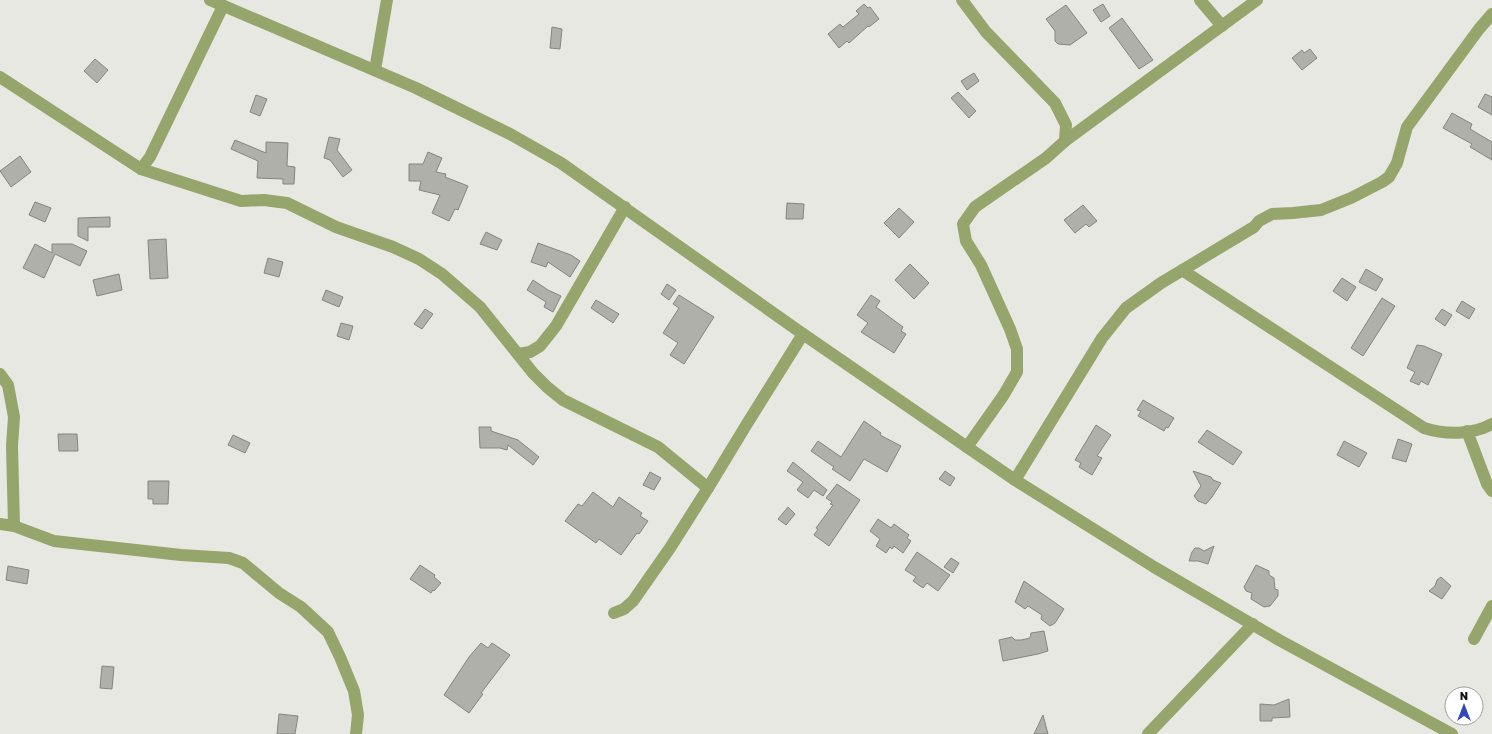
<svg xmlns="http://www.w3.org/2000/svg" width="1492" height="734" font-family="'Golos Text',sans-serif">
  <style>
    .building { fill: #aeb0a9; stroke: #848680 }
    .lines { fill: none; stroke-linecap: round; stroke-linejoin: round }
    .minor { stroke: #96a56b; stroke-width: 12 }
  </style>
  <rect width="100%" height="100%" fill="#e6e8e1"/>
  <g class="building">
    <path d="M864,4l4,4 2,-1 9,12 -10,8 -1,-1 -19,17 -2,-2 -8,7 -11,-14 12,-10 3,3 16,-13 -3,-3z"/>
    <path d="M1103,4l7,12 -9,6 -8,-12z"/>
    <path d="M1066,5l21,28 -17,12 -12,-1 -3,-3v-10l-9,-12z"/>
    <path d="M1122,18l31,42 -14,9 -30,-41z"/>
    <path d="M552,27l10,2 -2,20 -10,-1z"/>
    <path d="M1310,49l7,9 -15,12 -10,-12 10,-8 2,3z"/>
    <path d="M95,59l13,11 -11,13 -13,-12z"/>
    <path d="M974,73l5,8 -12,9 -6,-9z"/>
    <path d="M958,92l18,19 -7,7 -18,-20z"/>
    <path d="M1485,94l7,3v18l-14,-8z"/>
    <path d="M256,95l11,4 -7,17 -10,-4z"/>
    <path d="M1452,113l20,11 -2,5 22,13v18l-22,-13 2,-3 -29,-16z"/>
    <path d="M329,137l11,2 -3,11 15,20 -9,7 -13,-17 -6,-2z"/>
    <path d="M235,140l31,13v-11l22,1 -1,23 8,1 -1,17h-11v-5l-26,-1 1,-17 -27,-12z"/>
    <path d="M428,152l14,6 -6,14 10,2 -1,3 23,9 -10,24 -3,-1 -6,12 -17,-8 8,-18 -21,-5 2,-9h-12v-17h14z"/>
    <path d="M20,156l11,16 -20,15 -11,-16z"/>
    <path d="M35,202l16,6 -6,14 -16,-7z"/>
    <path d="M787,203l17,1 -1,15h-17z"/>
    <path d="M1083,205l14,16 -8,6 -3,-3 -11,9 -11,-13z"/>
    <path d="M899,208l15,14 -15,16 -15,-15z"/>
    <path d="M110,217v10h-22v14l-10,-5v-18z"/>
    <path d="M486,232l16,8 -5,10 -17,-6z"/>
    <path d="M166,239l2,39 -18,1 -2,-39z"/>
    <path d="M538,243l33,12 9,6 -10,16 -22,-15 -2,5 -15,-5z"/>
    <path d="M35,244l17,9v-9h20l15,7 -7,15 -25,-12 -11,24 -21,-10z"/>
    <path d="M268,258l15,4 -4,15 -15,-4z"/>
    <path d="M910,264l19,19 -15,16 -19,-19z"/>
    <path d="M1366,269l17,10 -7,12 -17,-9z"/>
    <path d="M119,274l3,16 -25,6 -4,-16z"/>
    <path d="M1342,278l14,9 -9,14 -14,-10z"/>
    <path d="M533,280l15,10 13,6 -8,16 -9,-5 2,-5 -19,-12z"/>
    <path d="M667,284l9,6 -7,10 -8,-6z"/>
    <path d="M326,290l17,7 -4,10 -17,-7z"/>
    <path d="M679,295l35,22 -30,47 -14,-9 8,-12 -15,-10 16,-25 -6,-4z"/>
    <path d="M871,295l9,6 -4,6 27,20 -2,4 5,3 -12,19 -33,-21 7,-9 -11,-8z"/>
    <path d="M1382,298l13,8 -32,50 -12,-8z"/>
    <path d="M596,300l23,14 -6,9 -22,-15z"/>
    <path d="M1462,301l13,8 -6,10 -13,-8z"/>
    <path d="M425,309l8,5 -11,15 -8,-5z"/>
    <path d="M1442,309l10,6 -7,11 -10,-7z"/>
    <path d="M341,323l12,3 -4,14 -12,-4z"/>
    <path d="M1417,345l7,1 18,8 -14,31 -7,-4 -2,4 -9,-4 5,-9 -8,-4z"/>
    <path d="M1143,400l31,18 -6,10 -2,-1 -2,4 -26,-15 3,-5 -4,-1z"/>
    <path d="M864,421l17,12 -1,2 21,11 -14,26 -23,-13 -14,22 -18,-12 2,-2 -23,-16 7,-10 23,16z"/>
    <path d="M1096,425l15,10 -14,21 5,2 -10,17 -13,-8 2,-4 -6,-3z"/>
    <path d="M479,427h12v4l27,9 21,17 -6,8 -25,-20 -1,5 -7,-2h-20z"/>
    <path d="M1207,430l35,22 -9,13 -35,-23z"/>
    <path d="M58,434h19l1,17h-19z"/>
    <path d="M233,435l17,8 -5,10 -17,-8z"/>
    <path d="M1398,439l14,5 -6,18 -14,-4z"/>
    <path d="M1344,441l23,12 -8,14 -22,-12z"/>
    <path d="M793,462l34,28 -4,6 -9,-6 -6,8 -11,-8 6,-8 -16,-11z"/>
    <path d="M945,471l10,7 -5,8 -11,-7z"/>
    <path d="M1193,471l18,6 2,3 8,3 -9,14 -6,7 -8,-3 -4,-5 7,-10z"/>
    <path d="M650,472l11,6 -7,12 -11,-5z"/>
    <path d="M148,481h21l-1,23h-15v-5h-5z"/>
    <path d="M837,484l23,16 -31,46 -15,-11 4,-6 -2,-1 17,-23 -3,-1 2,-2 -6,-4z"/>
    <path d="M593,492l20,15 6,-10 23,16 -2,3 8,5 -9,13 -2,-1 -16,22 -22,-16 -3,4 -31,-22 13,-17 4,2z"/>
    <path d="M788,507l7,7 -9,11 -8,-6z"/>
    <path d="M878,519l13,9 3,-4 15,11 -2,3 4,3 -8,12 -9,-7 -2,3 -2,-2 -4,6 -10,-7 4,-7 -10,-8z"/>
    <path d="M1214,546l-6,18 -10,-3h-9l3,-9 3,-4h4l5,3z"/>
    <path d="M917,552l33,23 -12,16 -11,-8 -4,5 -10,-7 3,-4 -11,-7z"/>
    <path d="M951,558l8,5 -6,10 -9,-6z"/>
    <path d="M420,565l15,10 -1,2 7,6 -7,8 -1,-1 -2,3 -21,-14z"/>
    <path d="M1256,565l13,6v4l5,3 1,11 3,1v6l-8,10 -6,1 -13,-8 1,-6 -6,-2 -2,-4z"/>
    <path d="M8,566l21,4 -2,14 -21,-4z"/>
    <path d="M1441,577l10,9 -9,13 -13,-8 6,-5 2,-6z"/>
    <path d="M1024,581l40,28 -9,14 -5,3 -9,-7 1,-4 -14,-9 -3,3 -10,-7z"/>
    <path d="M1044,631l4,20 -10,3 -35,7 -4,-21 13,-3 3,3h6l9,-2 1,-5z"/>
    <path d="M481,643l7,5 4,-5 18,12 -29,38 2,1 -14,19 -25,-18 25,-38z"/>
    <path d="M102,666l12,1 -2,22 -12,-1z"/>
    <path d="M1289,699l1,18 -18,1v3h-12v-17l14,1z"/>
    <path d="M279,714l19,2 -3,18h-18z"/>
    <path d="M1043,715l5,19h-14z"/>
  </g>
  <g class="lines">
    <g class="minor">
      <path d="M210,0l206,88 94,46 51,29 242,171 212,146 139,87 125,73 173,94"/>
      <path d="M962,0l24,32 69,71 11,22 -1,16 -19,17 -71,49 -12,17 3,17 15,24 29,64 7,20v23l-14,24 -36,51"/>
      <path d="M1200,0l22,26"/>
      <path d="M375,70l12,-70"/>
      <path d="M0,77l141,92 100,32 23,-1 23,3 49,24 57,20 26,12 23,15 38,33 53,66 14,14 16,13 95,47 50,41"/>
      <path d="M1065,141l192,-141"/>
      <path d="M141,169l9,-12 73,-151"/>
      <path d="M1182,270l242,158c22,7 48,7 68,-4"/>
      <path d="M518,354l12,-2 10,-6 16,-20 69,-119"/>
      <path d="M0,374l8,11 6,32 -2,29 2,80"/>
      <path d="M1467,431l20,53 5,7"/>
      <path d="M1015,480l87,-142 24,-30 35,-25 93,-56 5,-6 13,-7 21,-1 28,-3 30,-12 31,-16 7,-5 8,-14 10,-36 72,-98 13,-15"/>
      <path d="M0,524l14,2 40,15 127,14 48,3 14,5 36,30 22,14 27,25 12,25 14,34 4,24 -2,19"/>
      <path d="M614,613l10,-4 9,-8 37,-53 38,-60 37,-61 58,-93"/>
      <path d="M1474,639l18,-33"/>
      <path d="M1148,734l105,-110"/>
    </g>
  </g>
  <g transform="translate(1464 706)"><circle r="19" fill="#ffffff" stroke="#a0a09f"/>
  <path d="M0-3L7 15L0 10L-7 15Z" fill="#3247b8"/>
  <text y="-6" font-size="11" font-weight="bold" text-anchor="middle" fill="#11120f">N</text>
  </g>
</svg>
